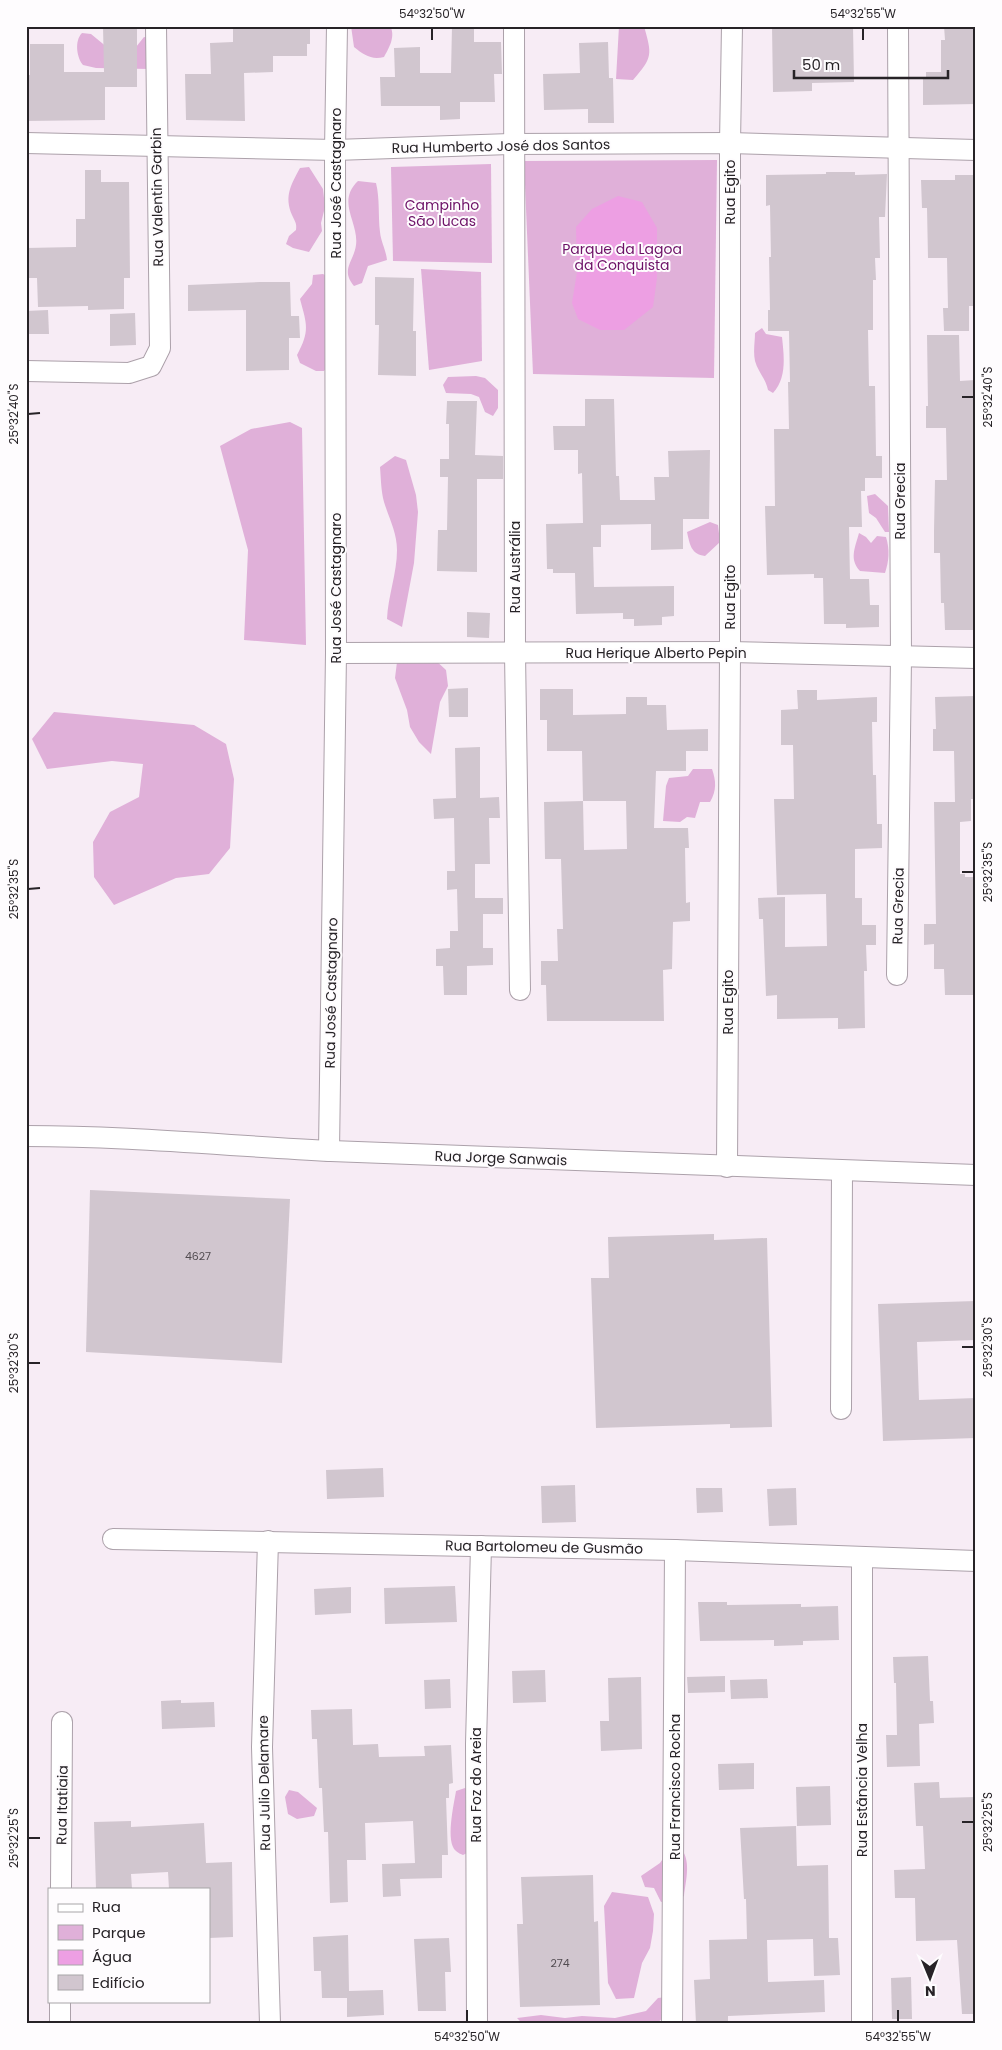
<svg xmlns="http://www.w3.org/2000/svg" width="1002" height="2050" font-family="Poppins,sans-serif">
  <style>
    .green { fill: #e0b0d9 }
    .water { fill: #ed9fe3 }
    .building { fill: #d1c6cf; fill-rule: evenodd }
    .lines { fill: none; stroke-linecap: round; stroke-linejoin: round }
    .minor-casing { stroke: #aca1aa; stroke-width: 22 }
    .minor { stroke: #fff; stroke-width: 20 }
    .ticks { fill: none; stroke: #272327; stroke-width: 2 }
    .labels { text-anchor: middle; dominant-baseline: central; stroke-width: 4; stroke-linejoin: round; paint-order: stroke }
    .number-label { font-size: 11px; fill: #524c51 }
    .street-label { font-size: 14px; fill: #272327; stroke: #fefcfe }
    .park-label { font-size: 14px; fill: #6d1167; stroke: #fefcfe }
    .neatline { fill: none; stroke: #272327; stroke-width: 2 }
    .ticks-label { font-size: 12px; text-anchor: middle; fill: #272327 }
  </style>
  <rect width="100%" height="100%" fill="#f7ecf5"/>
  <g class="green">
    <path d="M351,26h39c6,10 -1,22 -6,31 -13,3 -20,-2 -30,-10z"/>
    <path d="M619,26h25c8,29 9,31 -11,54l-17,-1z"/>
    <path d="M82,33l9,1 17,14 28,-1 8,-10 5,1v31l-53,-1 -13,-3c-6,-7 -9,-24 -1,-32z"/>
    <path d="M717,160l-3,218 -181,-4 -9,-213z"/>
    <path d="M491,164l1,99 -99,-2 -2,-94z"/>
    <path d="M309,167l14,22 2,18 -4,16 1,8 -13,21 -16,-4 -7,-4 3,-8 7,-6c1,-7 -1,-8 -4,-15 -8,-19 -1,-30 8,-47z"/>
    <path d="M358,181l18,2c4,16 2,33 4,49 1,10 6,18 7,28l-19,6 -6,17 -8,3c-14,-16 0,-25 2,-41 3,-23 -20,-43 2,-64z"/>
    <path d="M421,269l60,3 1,89 -53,9z"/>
    <path d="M323,274l7,4v85l-6,8h-8l-16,-8 -3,-8c13,-24 10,-30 3,-56l12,-15 1,-9z"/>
    <path d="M762,328l4,6 16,3c2,19 5,41 -9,56l-5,-3c-2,-11 -10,-18 -13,-29 -2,-9 0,-20 0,-28z"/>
    <path d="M476,376l9,2 13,12v18l-5,8 -8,-4 -6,-15 -8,-3 -25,-1 -3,-8 5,-8z"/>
    <path d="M290,422l12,6 4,217 -62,-5 4,-90 -28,-104 31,-17z"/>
    <path d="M395,456l11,4 10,35 2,17 -4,51 -12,64 -15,-8c1,-23 10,-46 10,-69 0,-17 -8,-32 -13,-48 -3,-11 -3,-23 -4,-35z"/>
    <path d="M875,494l13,12 1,26h-4l-9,-14 -7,-5 -2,-17z"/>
    <path d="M710,522l8,3 2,17 -15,14c-14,-2 -15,-11 -18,-24z"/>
    <path d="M859,533l7,4 5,6 6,-7 9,1c4,13 3,24 -1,36l-25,-2c-11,-12 -5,-23 -1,-38z"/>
    <path d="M433,658l13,12 2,16 -8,16 -9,52 -12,-12 -9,-15 -3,-17 -12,-32 2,-16z"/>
    <path d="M54,712l140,13 32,19 8,35 -4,69 -21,26 -33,4 -62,27 -20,-28 -1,-35 17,-30 29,-15 4,-33 -31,-3 -65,8 -15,-30z"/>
    <path d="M693,769h19c4,12 5,21 -2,33h-10l-5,16 -8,-1 -7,5 -17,-1 3,-35 3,-8 19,-2z"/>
    <path d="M465,1788l6,5v58l-8,4c-2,-1 -5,-2 -7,-4 -11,-9 -2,-47 0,-60z"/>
    <path d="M289,1790l9,2 19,16 -3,8 -17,3 -9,-5 -3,-17z"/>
    <path d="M679,1846c13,13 7,33 5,50l-7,4 -16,2 -7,-14 -9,-1 -4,-11 19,-13 10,-15z"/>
    <path d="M612,1892l36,5 6,17 -1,17 -3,17 -8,15 -8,35 -18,1 -8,-16 -4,-77z"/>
    <path d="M666,1997l-2,20 -8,7h-133l-6,-6 24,-3 24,3 17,-2 33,2 31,-7 12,-13z"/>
  </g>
  <path class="water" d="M618,196l24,6 15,26v50l-4,29 -29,23h-24l-22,-11 -6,-16 5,-31 -1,-45 16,-18z"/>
  <g class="building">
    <path d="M103,26h34v61h-32v33l-79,1v-46h4v-31h34v28h40z"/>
    <path d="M233,26h77v18h-3v12h-34v16l-29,1 1,48 -59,-1 -1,-46h26l-1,-31 23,-1z"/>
    <path d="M452,26h22v16h27l1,32h-8l1,28h-35v17l-20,1v-14h-59l-1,-29h15l-1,-29 26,-1v26h31z"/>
    <path d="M772,26h81l1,56 -42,1v8l-39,1z"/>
    <path d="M944,26h30l2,78 -53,1v-27h3v-6h15v-32h4z"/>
    <path d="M608,42l1,36h4l1,45h-26v-14l-44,1 -1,-36 37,-1 -1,-30z"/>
    <path d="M85,170h16v12h28l1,96h-6v31l-36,1v-4l-50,1 -1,-29h-11v-30l50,-1v-28h9z"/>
    <path d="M826,172h29v3l32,-1 -2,43h-6l1,41h-5l1,22h-3v50h-5l1,56h6l1,70h6v22h-17v13h-4l1,36h-13l1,52h19l1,26h9v22l-33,1v-4h-22l-1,-46h-9v-4l-47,1 -2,-69h10l-1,-77h15l-1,-47h2l-1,-51h-21v-21h2l-1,-53h2l-1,-52 -4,1v-31l60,-1z"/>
    <path d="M955,175h21v131h-7v25h-25l-1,-23h5l-1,-50h-19l-1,-50h-5l-1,-28h34z"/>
    <path d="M375,277l39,1 -1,53h3v45l-38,-1 1,-50h-4z"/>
    <path d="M260,282h30l1,34h8l1,22h-11v32l-43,1v-61l-58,1v-26z"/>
    <path d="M48,310l1,24h-23v-23z"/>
    <path d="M135,313l1,32 -26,1v-32z"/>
    <path d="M927,335h32l1,46 15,-1 1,250h-31l-1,-27h-3l-1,-50h-6v-22l1,-51h12l-1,-52h-20v-22h2z"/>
    <path d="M585,399h29l2,77h3l1,24h35l-1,-23h15l-1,-26 42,-1 -1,69h-26v30l-32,1v-26l-50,1v22h-8l1,40 80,-1v30l-12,1v8l-28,1v-7h-11v-6l-47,1 -1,-41h-22v-4h-6l-1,-45 37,-1 -1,-50 -4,1v-24h-24l-1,-24h32z"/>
    <path d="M447,401h30l-2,54 28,1v23h-26v93l-40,-1 1,-41h9l1,-53h-8v-18h9v-35h-3z"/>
    <path d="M467,612l23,1 -1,25 -22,-1z"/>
    <path d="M468,688v29h-19l-1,-28z"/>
    <path d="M540,689h33v26l53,-1v-17h21v8h19l1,25 41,-1v22h-22v20h-30l-2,57h34l1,20h-4l1,55 4,-1v19l-17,1 -1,47 -9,1 1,51h-117l-1,-36h-5v-24h17l-1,-32h6l-2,-70h-16l-1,-57 39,-1 -1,-50h-35v-31h-7zM583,801h43l1,48 -43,1z"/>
    <path d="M797,690h20v10l60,-3v25h-5l1,53h3l1,49h5v24l-27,1v49h7v27h14v20h-10l1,26h-3l1,57 -27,1v-11l-61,1v-24l-11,1 -3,-77h-4l-1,-21 27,-1v50l42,-1 -1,-52 -49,1 -3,-96h20l-1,-54h-12v-35l17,-1z"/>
    <path d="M976,696v103h-5v22l-11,1v52h5v3h11v118h-31l-1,-26h-10v-25l-10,1v-21h12l-2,-122h21l-1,-51h-21v-22h3l-1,-32z"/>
    <path d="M480,747v51l19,-1 1,21h-11l1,46h-15v34h28v16h-20v34h10v17l-26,1v29h-23l-1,-29h-7v-17l14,-1v-17h8l-1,-42 -10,1v-19h8l-1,-53 -20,1 -1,-20 23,-1 -1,-50z"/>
    <path d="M90,1190l200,9 -8,164 -196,-11z"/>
    <path d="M714,1234v6l53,-2 5,189 -42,1v-4l-134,4 -5,-150h18l-1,-41z"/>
    <path d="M976,1301v39l-59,2 2,58 57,-2v40l-93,3 -5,-137z"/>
    <path d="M383,1468l1,29 -57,2 -1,-29z"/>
    <path d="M575,1485l1,37 -34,1 -1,-37z"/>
    <path d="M696,1488h26l1,24 -26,1z"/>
    <path d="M796,1488l1,37 -28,1 -2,-37z"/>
    <path d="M455,1586l2,36 -72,2 -1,-36z"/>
    <path d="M351,1587v26l-36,2 -1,-26z"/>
    <path d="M698,1602h29v3l74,-1v3l37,-1 1,34 -36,1v4l-29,1v-6l-74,1z"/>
    <path d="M928,1656l2,45h3l1,22 -15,1 1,42 -33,1 -1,-32h11l-1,-52h-2l-1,-26z"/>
    <path d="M545,1670l1,32 -33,1 -1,-32z"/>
    <path d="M725,1676v16l-37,1 -1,-16z"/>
    <path d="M641,1677l1,72 -41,2 -1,-30h9l-1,-43z"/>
    <path d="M450,1679l1,29 -26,1 -1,-29z"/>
    <path d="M767,1679l1,19 -37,1 -1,-19z"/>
    <path d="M181,1700v3l33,-1 1,25 -53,2 -1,-28z"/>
    <path d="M352,1709l1,36 25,-1 1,13 46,-1 -1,-10 27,-1 2,38 -4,1v14h-3l2,57h-6v23l-42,1 1,17 -18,1 -1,-33 33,-1 -2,-42 -48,2 1,37h-19l1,42 -18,1 -2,-71h-4l-2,-44h-3l-2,-49h-5l-1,-29z"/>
    <path d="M754,1763v26l-35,1 -1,-26z"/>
    <path d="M939,1782l1,16 36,-1v217h-14l-5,-74 -41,1 -1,-43h-20l-1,-28 31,-1 -2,-43h-7l-2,-43z"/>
    <path d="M830,1786l1,39 -34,1 -1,-39z"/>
    <path d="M131,1821v6l73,-4 2,40 26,-1 1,75 -24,1v-49h-40l-1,-17 -37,2 1,15h-36l-2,-67z"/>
    <path d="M796,1826l1,40 31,-1 1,73h9l2,37 -26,1 -1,-37 -46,1 1,42 56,-2 1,32 -97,4v7l-32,1 -2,-44 16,-1 -1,-39 38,-1 -1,-40h-2l-4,-71z"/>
    <path d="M593,1875l1,47 4,-1 2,84 -80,2 -3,-83h6l-2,-47z"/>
    <path d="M348,1935l1,56 34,-1 1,25 -37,2v-19h-25l-1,-27h-7l-1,-34z"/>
    <path d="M449,1938l2,34h-6l1,39h-28l-4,-72z"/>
    <path d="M911,1977l1,42h-20l-1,-41z"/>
  </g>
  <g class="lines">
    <g class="minor-casing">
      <g id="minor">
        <path d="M514,26l1,627 5,337"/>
        <path d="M26,143l309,7 178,-6 217,-1 246,7"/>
        <path d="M26,371l103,2 22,-7 9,-18 -4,-322"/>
        <path d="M336,653l394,-1 246,6"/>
        <path d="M897,975l4,-318 -3,-631"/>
        <path d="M26,1136c102,0 204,10 305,15 215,9 430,17 645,24"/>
        <path d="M329,1151l7,-498 -1,-503 2,-124"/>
        <path d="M727,1167l3,-515v-509l2,-117"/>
        <path d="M841,1409l1,-238"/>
        <path d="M113,1539l562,11 301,11"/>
        <path d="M268,1541l-6,206 8,277"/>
        <path d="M862,1557v467"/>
        <path d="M61,1889l1,-167"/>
        <path d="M60,2024v-23"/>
        <path d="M477,2024l-1,-280 5,-198"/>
        <path d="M672,2024l3,-474"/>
      </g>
    </g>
    <use href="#minor" class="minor"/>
  </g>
  <path class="ticks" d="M432,28v12M863,28v12M962,397h12M28,414l12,-1M962,872h12M28,889l12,-1M962,1347h12M28,1363h12M962,1822h12M28,1838h12M467,2010v12M898,2010v12"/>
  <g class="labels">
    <g class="number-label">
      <text x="198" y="1256">4627</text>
      <text x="560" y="1963">274</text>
    </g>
    <g class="street-label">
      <text transform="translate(501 146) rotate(-1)">Rua Humberto José dos Santos</text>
      <text transform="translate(336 183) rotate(-90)">Rua José Castagnaro</text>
      <text transform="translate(730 192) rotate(-90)">Rua Egito</text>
      <text transform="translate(157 197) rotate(-91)">Rua Valentin Garbin</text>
      <text transform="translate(900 501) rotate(-90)">Rua Grecia</text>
      <text transform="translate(515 567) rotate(-90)">Rua Austrália</text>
      <text transform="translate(336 588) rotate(-90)">Rua José Castagnaro</text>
      <text transform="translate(730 597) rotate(-90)">Rua Egito</text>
      <text x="656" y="653">Rua Herique Alberto Pepin</text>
      <text transform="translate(898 906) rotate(-89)">Rua Grecia</text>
      <text transform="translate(331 993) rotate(-89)">Rua José Castagnaro</text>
      <text transform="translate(728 1002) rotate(-90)">Rua Egito</text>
      <text transform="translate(501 1158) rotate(2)">Rua Jorge Sanwais</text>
      <text transform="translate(544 1547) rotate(1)">Rua Bartolomeu de Gusmão</text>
      <text transform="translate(264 1783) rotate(-91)">Rua Julio Delamare</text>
      <text transform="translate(476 1785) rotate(-90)">Rua Foz do Areia</text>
      <text transform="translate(675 1787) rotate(-90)">Rua Francisco Rocha</text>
      <text transform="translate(862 1790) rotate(-90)">Rua Estância Velha</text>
      <text transform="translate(62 1805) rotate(-89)">Rua Itatiaia</text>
    </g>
    <g class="park-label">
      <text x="442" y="205">Campinho<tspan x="442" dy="16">São lucas</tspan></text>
      <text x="622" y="249">Parque da Lagoa<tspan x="622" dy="16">da Conquista</tspan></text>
    </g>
  </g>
  <rect width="1002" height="2050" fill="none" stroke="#fefcfe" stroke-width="55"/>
  <rect x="48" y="1888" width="162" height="115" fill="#fefcfe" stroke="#a8a5a8"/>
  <rect x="58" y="1904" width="25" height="8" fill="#ffffff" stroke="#a8a5a8"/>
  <text x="92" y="1912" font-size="15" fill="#272327">Rua</text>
  <rect x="58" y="1925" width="25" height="15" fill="#e0b0d9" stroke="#a8a5a8"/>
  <text x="92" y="1938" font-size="15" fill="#272327">Parque</text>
  <rect x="58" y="1950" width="25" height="15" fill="#ed9fe3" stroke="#a8a5a8"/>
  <text x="92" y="1962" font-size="15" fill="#272327">Água</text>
  <rect x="58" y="1975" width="25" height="15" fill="#d1c6cf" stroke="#a8a5a8"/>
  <text x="92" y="1988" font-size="15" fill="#272327">Edifício</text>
  <g transform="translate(930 1978) rotate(179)" stroke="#fefcfe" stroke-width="4" paint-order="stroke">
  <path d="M0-4L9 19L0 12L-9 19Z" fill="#272327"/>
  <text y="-8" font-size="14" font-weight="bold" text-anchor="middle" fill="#272327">N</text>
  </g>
  <path d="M794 70v8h154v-8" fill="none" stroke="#272327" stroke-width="2.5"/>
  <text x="802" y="70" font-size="15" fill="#272327" stroke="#fefcfe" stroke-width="4" paint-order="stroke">50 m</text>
  <rect x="28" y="28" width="946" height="1994" class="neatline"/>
  <g class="ticks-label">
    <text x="432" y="18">54°32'50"W</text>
    <text x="863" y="18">54°32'55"W</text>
    <text transform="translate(988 397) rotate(-90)" y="4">25°32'40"S</text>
    <text transform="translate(14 414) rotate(-90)" y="4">25°32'40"S</text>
    <text transform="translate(988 872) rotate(-90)" y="4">25°32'35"S</text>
    <text transform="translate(14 889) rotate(-90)" y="4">25°32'35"S</text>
    <text transform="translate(988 1347) rotate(-90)" y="4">25°32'30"S</text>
    <text transform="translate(14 1363) rotate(-90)" y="4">25°32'30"S</text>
    <text transform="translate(988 1822) rotate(-90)" y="4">25°32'25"S</text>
    <text transform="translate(14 1838) rotate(-90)" y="4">25°32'25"S</text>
    <text x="467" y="2041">54°32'50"W</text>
    <text x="898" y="2041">54°32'55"W</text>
  </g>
</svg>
